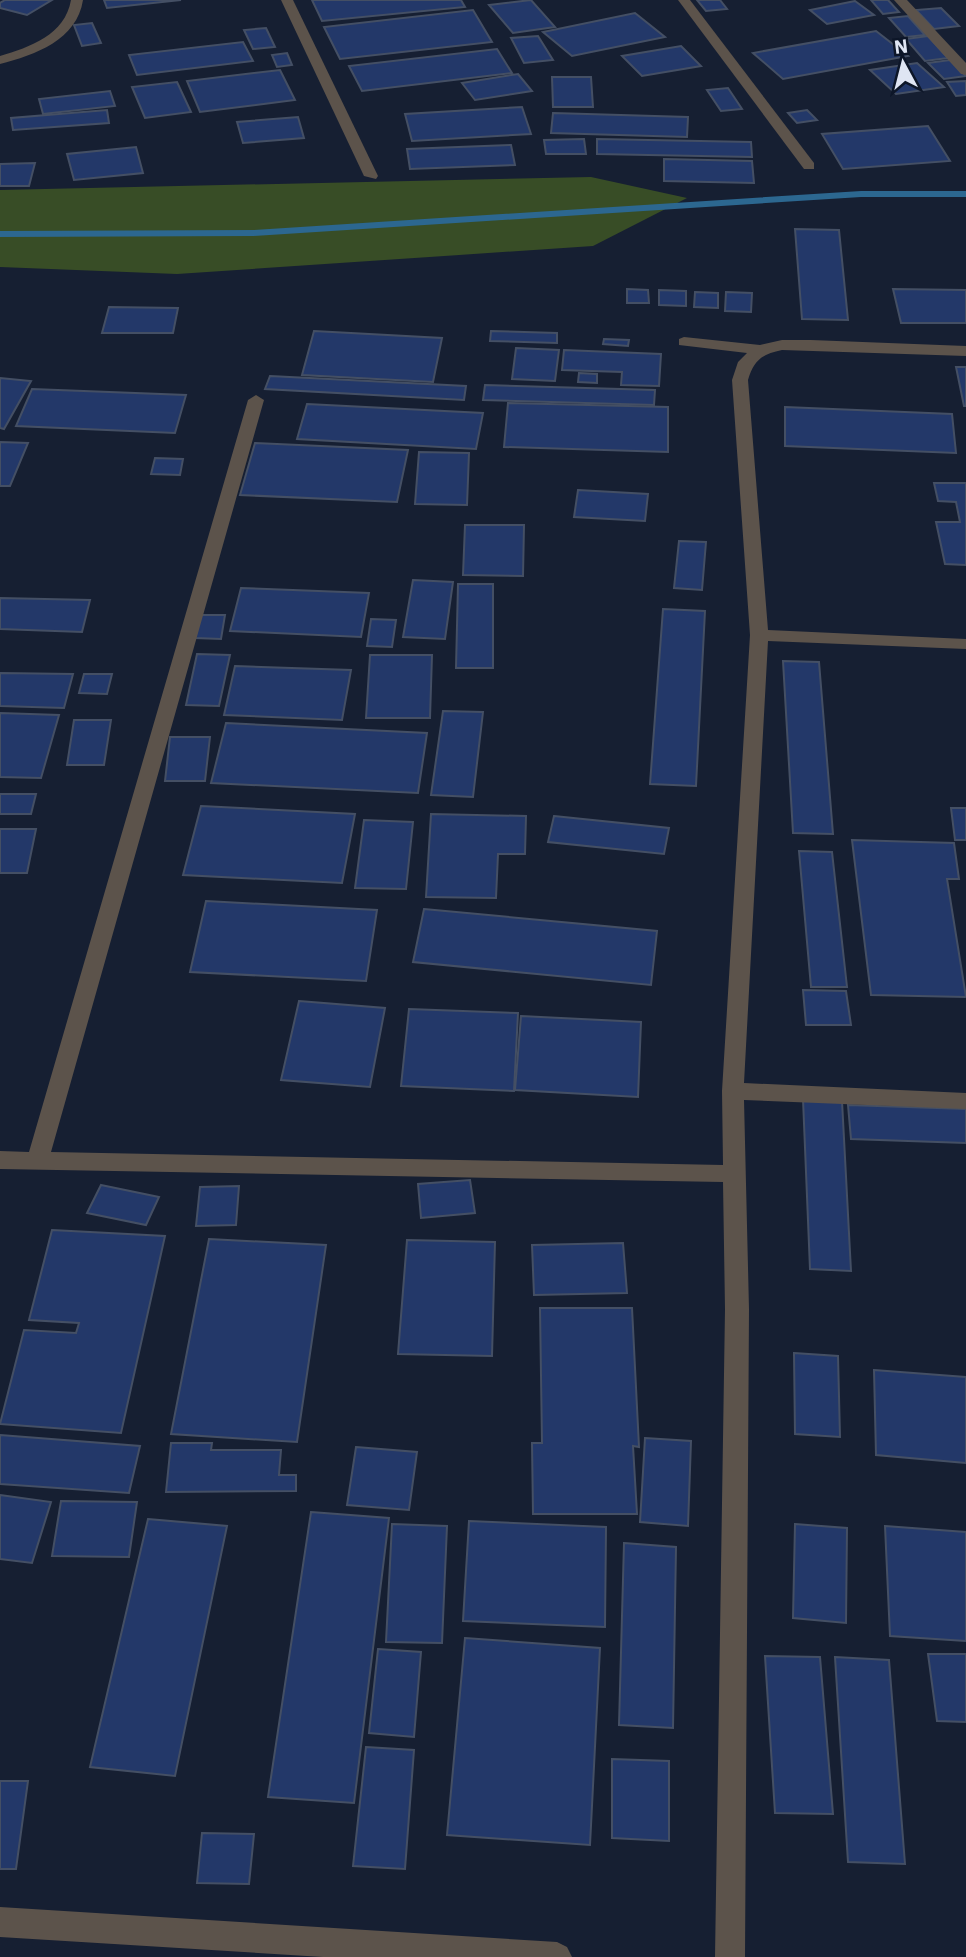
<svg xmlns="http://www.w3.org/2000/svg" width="966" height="1957" font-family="'IBM Plex Sans',sans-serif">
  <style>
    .green { fill: #384d26 }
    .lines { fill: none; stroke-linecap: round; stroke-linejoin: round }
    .stream { fill: #2c6790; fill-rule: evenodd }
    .building { fill: #233869; stroke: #444f64; stroke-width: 2 }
    .street { fill: #5c534b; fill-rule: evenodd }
  </style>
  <rect width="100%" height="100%" fill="#161f32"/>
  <path class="green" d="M591,177l96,21 -94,48 -416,28 -177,-7v-77z"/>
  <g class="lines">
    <path class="stream" d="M861,191h105v6h-105l-607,39 -254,1v-6l254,-1z"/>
  </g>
  <g class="building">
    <path d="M5,0h47l-25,15 -27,-7v-5z"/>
    <path d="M104,0h77l-74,8z"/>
    <path d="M312,0h149l4,7 -143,14z"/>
    <path d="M531,0l24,27 -42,6 -24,-28z"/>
    <path d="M697,0h23l7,9 -21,2z"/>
    <path d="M871,0h17l11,12 -16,2z"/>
    <path d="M855,1l19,14 -47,9 -17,-14z"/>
    <path d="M941,8l18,18 -25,3 -18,-19z"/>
    <path d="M473,10l19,32 -152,17 -16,-32z"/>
    <path d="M635,13l30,24 -93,19 -29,-24z"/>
    <path d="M908,16l17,19 -19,2 -17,-19z"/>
    <path d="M92,23l9,20 -19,3 -8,-21z"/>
    <path d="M266,28l9,19 -22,2 -9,-19z"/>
    <path d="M876,31l32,25 -125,23 -30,-26z"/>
    <path d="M538,36l15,24 -29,3 -13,-25z"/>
    <path d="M928,36l20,22 -23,3 -19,-22z"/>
    <path d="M243,42l10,19 -116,14 -8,-20z"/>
    <path d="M681,46l20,20 -59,10 -20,-20z"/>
    <path d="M497,49l15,24 -150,18 -13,-25z"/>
    <path d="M287,53l5,12 -15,2 -5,-12z"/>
    <path d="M950,60l16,16 -22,3 -16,-16z"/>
    <path d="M917,63l27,24 -48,7 -26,-24z"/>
    <path d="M280,70l15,30 -95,12 -13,-31z"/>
    <path d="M518,74l14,17 -57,9 -13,-17z"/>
    <path d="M552,77h39l2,30h-40z"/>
    <path d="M966,81v14l-10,1 -9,-14z"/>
    <path d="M177,82l14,30 -46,6 -13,-31z"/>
    <path d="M728,88l14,21 -21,2 -14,-21z"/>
    <path d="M110,91l5,15 -72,8 -4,-15z"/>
    <path d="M522,107l9,27 -119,7 -7,-27z"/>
    <path d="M107,110l2,13 -96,7 -2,-12z"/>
    <path d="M807,110l10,10 -20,3 -9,-10z"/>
    <path d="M553,113l135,4 -1,20 -136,-4z"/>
    <path d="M298,117l6,21 -61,5 -6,-21z"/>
    <path d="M928,126l22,35 -107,8 -21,-35z"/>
    <path d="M584,139l2,15h-40l-2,-14z"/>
    <path d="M597,139l154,3 1,15 -155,-3z"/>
    <path d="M511,145l4,20 -105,4 -3,-20z"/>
    <path d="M136,147l7,26 -69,7 -7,-26z"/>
    <path d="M664,159l88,2 2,22 -90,-2z"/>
    <path d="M35,163l-6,23h-29v-22z"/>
    <path d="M795,229l44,1 9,90 -46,-1z"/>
    <path d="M627,289l21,1 1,13h-22z"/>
    <path d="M893,289l73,1v33h-65z"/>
    <path d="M659,290l27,1v15l-27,-1z"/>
    <path d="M695,292l23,1v15l-24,-1z"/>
    <path d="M726,292l26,1 -1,19 -26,-1z"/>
    <path d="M109,307l69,1 -5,25h-71z"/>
    <path d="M314,331l128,7 -9,44 -131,-7z"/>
    <path d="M491,331l66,2v10l-67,-2z"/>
    <path d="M604,339l25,1 -1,6 -25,-2z"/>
    <path d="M516,348l43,2 -4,31 -43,-2z"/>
    <path d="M564,350l97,4 -2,32 -38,-1 1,-13 -60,-2z"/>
    <path d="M956,367h10v39h-2z"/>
    <path d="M579,373l18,1v9l-19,-1z"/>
    <path d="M270,376l196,10 -2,14 -199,-11z"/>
    <path d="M0,378l31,3 -27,48 -4,-1z"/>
    <path d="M485,385l170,5 -1,15 -171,-5z"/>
    <path d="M32,389l154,6 -11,38 -159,-7z"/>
    <path d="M508,403l160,4v45l-164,-5z"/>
    <path d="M307,404l176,9 -7,36 -179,-10z"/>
    <path d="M785,407l167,7 4,39 -171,-7z"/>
    <path d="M0,442l28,1 -18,43h-10z"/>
    <path d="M255,443l153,7 -11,52 -157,-7z"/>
    <path d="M419,452l50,1 -2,52 -52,-1z"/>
    <path d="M155,458l28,1 -3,16 -29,-1z"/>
    <path d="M934,483h32v82l-21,-1 -9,-42h24l-4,-20 -18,-1z"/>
    <path d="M578,490l70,4 -3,27 -71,-4z"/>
    <path d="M465,525h59l-1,51 -60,-1z"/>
    <path d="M679,541l27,1 -4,48 -28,-2z"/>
    <path d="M413,580l40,2 -8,57 -42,-2z"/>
    <path d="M458,584h35v84h-37z"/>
    <path d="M241,588l128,5 -8,44 -131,-6z"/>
    <path d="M0,598l90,2 -8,32 -82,-3z"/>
    <path d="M663,609l42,2 -9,175 -46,-2z"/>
    <path d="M200,615h25l-4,24 -26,-1z"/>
    <path d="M371,619l25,1 -4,27 -25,-1z"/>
    <path d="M197,654l33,1 -11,51 -33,-1z"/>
    <path d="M370,655h62l-2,63h-64z"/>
    <path d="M783,661l36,1 14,172 -40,-1z"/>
    <path d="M235,666l116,4 -9,50 -118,-5z"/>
    <path d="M0,673l73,1 -9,34 -64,-2z"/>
    <path d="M84,674h28l-5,20 -28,-1z"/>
    <path d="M443,711l40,1 -10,85 -42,-2z"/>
    <path d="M0,713l59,2 -18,63 -41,-1z"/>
    <path d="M74,720h37l-7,45h-37z"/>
    <path d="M226,723l201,10 -9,60 -207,-10z"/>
    <path d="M170,737h40l-5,44h-40z"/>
    <path d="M0,794h36l-5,20h-31z"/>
    <path d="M201,806l154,8 -13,69 -159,-8z"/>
    <path d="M951,808h15v32h-11z"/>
    <path d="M431,814l95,2 -1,38h-27l-2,44 -70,-1z"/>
    <path d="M554,816l115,12 -5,26 -116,-12z"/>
    <path d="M364,820l49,2 -7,67 -51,-1z"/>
    <path d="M0,829h36l-9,44h-27z"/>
    <path d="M852,840l102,3 5,36h-12l19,118 -95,-2z"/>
    <path d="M799,851l33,1 15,135h-36z"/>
    <path d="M206,901l171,9 -11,71 -176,-9z"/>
    <path d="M424,909l233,22 -6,54 -238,-23z"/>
    <path d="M803,990l43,1 5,34h-45z"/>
    <path d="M299,1001l86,7 -15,79 -89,-7z"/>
    <path d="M409,1009l109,4 -4,78 -113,-5z"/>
    <path d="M521,1016l120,6 -3,75 -123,-7z"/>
    <path d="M803,1099l39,2 9,170 -41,-2z"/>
    <path d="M848,1105l118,4v34l-115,-4z"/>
    <path d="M470,1180l5,33 -54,5 -3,-34z"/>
    <path d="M101,1185l58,12 -13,28 -59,-12z"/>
    <path d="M239,1186l-3,39 -40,1 4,-39z"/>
    <path d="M52,1230l113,6 -44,197 -121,-9 24,-94 52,3 3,-10 -50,-3z"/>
    <path d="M209,1239l117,6 -29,197 -126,-8z"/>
    <path d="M407,1240l88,2 -3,114 -94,-2z"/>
    <path d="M623,1243l4,50 -93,2 -2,-50z"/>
    <path d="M540,1308h92l7,139 -6,-1 4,68h-104l-1,-71h10z"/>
    <path d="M794,1353l44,3 2,81 -45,-3z"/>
    <path d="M874,1370l92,7v86l-90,-8z"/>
    <path d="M0,1435l140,11 -11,47 -129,-9z"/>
    <path d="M645,1438l46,3 -3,85 -48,-4z"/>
    <path d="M171,1443h41l-1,7h70l-2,25h17v16l-130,1z"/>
    <path d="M356,1447l61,5 -8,58 -62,-5z"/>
    <path d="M0,1495l51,7 -19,61 -32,-4z"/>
    <path d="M61,1501l76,1 -8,55 -77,-1z"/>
    <path d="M311,1512l78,6 -35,285 -86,-6z"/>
    <path d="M148,1519l79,7 -52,250 -85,-9z"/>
    <path d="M469,1521l137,6 -1,100 -142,-6z"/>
    <path d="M392,1524l55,2 -5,117 -56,-1z"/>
    <path d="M795,1524l52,4 -1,95 -53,-5z"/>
    <path d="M885,1526l81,6v109l-76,-5z"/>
    <path d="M624,1543l52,4 -3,181 -54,-3z"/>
    <path d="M465,1638l135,10 -10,197 -143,-10z"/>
    <path d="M378,1649l43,3 -7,85 -45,-4z"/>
    <path d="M928,1654h38v68l-29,-1z"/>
    <path d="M765,1656l55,1 13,157 -58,-1z"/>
    <path d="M835,1657l54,3 16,204 -57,-2z"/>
    <path d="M366,1747l48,3 -9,119 -52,-3z"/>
    <path d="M612,1759l57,2v80l-57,-3z"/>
    <path d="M0,1781h28l-12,88h-16z"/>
    <path d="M202,1833l52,1 -5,50 -52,-1z"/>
  </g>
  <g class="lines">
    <g class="street">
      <path d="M71,0h12c-6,40 -48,55 -83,64v-8c30,-9 65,-21 71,-56z"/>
      <path d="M281,0h12l85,176 -2,3 -12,-3z"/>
      <path d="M678,0h12l124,163v6h-10z"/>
      <path d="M894,0h13l59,63v12l-5,-1z"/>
      <path d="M684,337l76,8 22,-5h29l155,6v10l-184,-6c-20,4 -28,10 -34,30l20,250 198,9v10l-198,-8 -24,442 222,10v16l-222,-9 5,209 -4,648h-30l10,-648 -2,-127 -723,-13v-18l29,1 219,-752 8,-5 8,5 -213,752 672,13 -1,-74 28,-456 -18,-255 6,-18 9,-9 -68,-8v-6z"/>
      <path d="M0,1907l557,35 10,5 5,10h-249l-323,-20z"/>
    </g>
  </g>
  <g transform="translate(903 63) rotate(353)" stroke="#0d1628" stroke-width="5" paint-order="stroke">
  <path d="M0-5L12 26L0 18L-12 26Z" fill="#dfe5f3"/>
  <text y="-10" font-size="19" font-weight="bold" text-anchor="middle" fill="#dfe5f3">N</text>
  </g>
</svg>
